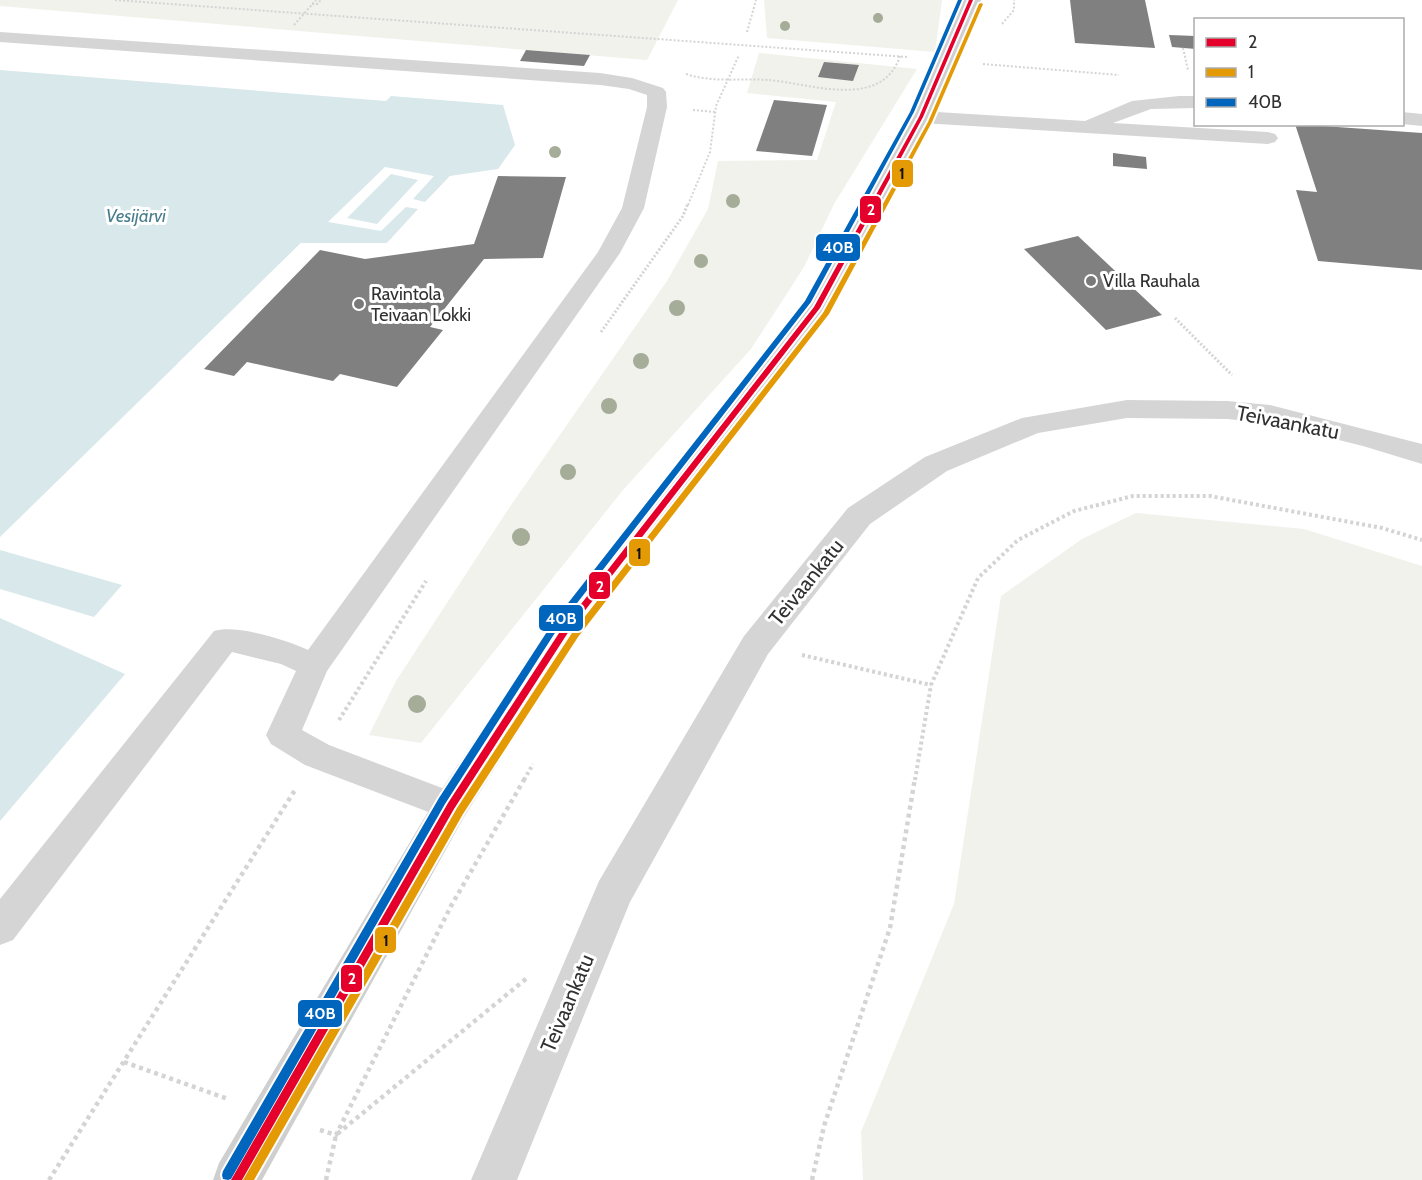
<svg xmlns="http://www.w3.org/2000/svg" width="1422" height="1180" font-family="Cabin,sans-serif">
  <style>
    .green { fill: #f0f2eb }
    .water { fill: #d8e8eb }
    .pier { fill: #fff; fill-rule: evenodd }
    .building { fill: #808080 }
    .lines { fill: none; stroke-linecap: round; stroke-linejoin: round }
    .path-far3 { stroke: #d4d4d4; stroke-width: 2; stroke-dasharray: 2 2; stroke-linecap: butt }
    .path-far2 { stroke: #d4d4d4; stroke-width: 3; stroke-dasharray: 2 2; stroke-linecap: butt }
    .path-far1 { stroke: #d4d4d4; stroke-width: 4; stroke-dasharray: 3 3; stroke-linecap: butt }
    .path { stroke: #d4d4d4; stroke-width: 4.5; stroke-dasharray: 4 4; stroke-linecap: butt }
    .service { fill: #d5d5d5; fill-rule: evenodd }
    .minor { fill: #d5d5d5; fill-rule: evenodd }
    .secondary { fill: #cfcfcf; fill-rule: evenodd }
    .bus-1-casing { stroke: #fff; stroke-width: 4 }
    .bus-2-casing { stroke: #fff; stroke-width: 4 }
    .bus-3-casing { stroke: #fff; stroke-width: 4 }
    .bus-1 { fill: #e4002b; fill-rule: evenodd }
    .bus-2 { fill: #e39a05; fill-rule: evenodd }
    .bus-3 { fill: #0065bd; fill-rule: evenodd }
    .tree { fill: #a5ac98 }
    .poi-dot { fill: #797979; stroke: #fff; stroke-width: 2 }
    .labels { text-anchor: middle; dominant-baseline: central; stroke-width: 6; stroke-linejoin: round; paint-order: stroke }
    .far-water-label { font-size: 18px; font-style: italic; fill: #487d8b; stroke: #fff }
    .far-poi-label { font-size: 18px; fill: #313131; stroke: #fff; text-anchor: start }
    .street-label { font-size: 21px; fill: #313131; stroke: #fff }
    .line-badge { stroke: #fff; stroke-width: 2 }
    .badge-label { font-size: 16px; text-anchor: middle; font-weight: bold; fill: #fff }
    .pale-badge-label { font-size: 16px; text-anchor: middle; font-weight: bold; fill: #111 }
  </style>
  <rect width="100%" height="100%" fill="#fff"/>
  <g class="green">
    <path d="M0,0h678l-31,60 -647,-54z"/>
    <path d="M764,0h178l-7,52 -168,-14z"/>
    <path d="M759,53l158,16 -83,135 -30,63 -53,82 -128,141 -202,253 -52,-8 27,-54 113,-173 158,-227 41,-72 10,-48 99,-1 19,-58 -89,-9z"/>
    <path d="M1136,513l168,16 118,37v614h-559l-2,-48 93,-228 47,-308 81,-57z"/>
  </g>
  <g class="water">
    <path d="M0,70l386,31 5,-5 112,9 12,40 -17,24 -48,7 -63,67h-86l-301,294z"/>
    <path d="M0,550l122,35 -28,32 -94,-28z"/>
    <path d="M0,618l125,56 -125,147z"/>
  </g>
  <path class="pier" d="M385,167l49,9 -21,23 12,3 25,-26h19l-17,3 -64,67h-85l-121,118 -4,-1 123,-120h86l31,-34 -12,-2 -25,24 -53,-9zM391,174l27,6 -41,44 -30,-6z"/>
  <g class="building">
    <path d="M1070,0h75l10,48 -80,-5z"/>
    <path d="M1169,35l27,1v13l-24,-2z"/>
    <path d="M526,50l64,5 -6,11 -64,-5z"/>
    <path d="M824,62l35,3 -6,16 -35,-4z"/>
    <path d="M774,100l53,5 -15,51 -56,-5z"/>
    <path d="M1295,124l127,9v137l-104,-9 -22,-71 21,2z"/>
    <path d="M1113,153l33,4 1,12 -34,-3z"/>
    <path d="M498,176l68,1 -23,81 -59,1 -54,68 13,3 -46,57 -57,-13 -7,7 -86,-19 -13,14 -30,-7 116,-119 45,9 109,-15z"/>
    <path d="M1078,236l84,79 -56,15 -82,-81z"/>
  </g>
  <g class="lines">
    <g class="path-far3">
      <path d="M115,0l792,57"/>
      <path d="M312,4h5l4,-4"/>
      <path d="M1002,24l12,-14v-10"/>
      <path d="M294,25l22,-25"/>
      <path d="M747,32l9,-32"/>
      <path d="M1183,48l5,22"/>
      <path d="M983,64l136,11"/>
      <path d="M686,74c27,9 54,4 82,6 41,3 114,31 132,-24"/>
      <path d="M693,110l22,2"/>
      <path d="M688,205l22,-53 6,-46 23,-51"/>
    </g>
    <g class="path-far2">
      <path d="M1175,318l57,57"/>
      <path d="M601,332l82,-116 5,-13"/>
    </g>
    <g class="path-far1">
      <path d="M802,655l129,30"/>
      <path d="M339,720l87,-139"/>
      <path d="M524,780l9,-16"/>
      <path d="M915,780l16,-95 47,-107 40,-38 56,-29 59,-15h77l172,32 40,12"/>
    </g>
    <g class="path">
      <path d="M124,1062l104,37"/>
      <path d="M320,1130l16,5 115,-229 74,-128"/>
      <path d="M49,1180l246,-390"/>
      <path d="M326,1180l10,-45 191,-157"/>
      <path d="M812,1180l12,-54 66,-198 25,-150"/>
    </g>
    <g class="service">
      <path d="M0,32l600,41 32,5 31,10 3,4 1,15 -23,101 -24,45 -293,418 -25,59 27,15 134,51 5,10 -5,10 -12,5 -12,-5 -134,-51 -34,-21 -5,-9 30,-64 -15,-7 -49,-12 -219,288 -13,5v-46l214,-268c22,-7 73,9 94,19l290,-398 24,-44 25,-101v-12l-18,-6 -29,-4 -600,-43z"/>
      <path d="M1179,96h17v12l-45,1 -38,14 155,9 7,2 3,4 -3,4 -7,2 -347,-21 -7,-2 -3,-4 3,-4 7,-2 164,10 47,-20z"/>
      <path d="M1402,112l20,2v12l-20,-2z"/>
    </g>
    <path class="minor" d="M1127,400l100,1 43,4 152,39v20l-59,-18 -93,-23 -43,-4 -100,-1 -89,15 -91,38 -77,53 -102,130 -138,248 -113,278h-46l128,-299 145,-245 104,-128 77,-51 97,-39z"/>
    <path class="secondary" d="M961,0h20l-49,117 -102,191 -252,330 -114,179 -202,363h-49l6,-17 219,-368 116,-175 251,-314 105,-189z"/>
    <g class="bus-1-casing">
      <path id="bus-1" d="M969,0h4l-50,117 -103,191 -251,323 -115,178 -212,371h-11l217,-377 115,-176 251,-320 105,-190z"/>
    </g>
    <g class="bus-2-casing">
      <path id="bus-2" d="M981,3l2,1 -51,118 -103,192 -251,323 -115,177 -209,366h-11l214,-372 115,-175 251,-320 105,-191 51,-118z"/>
    </g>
    <g class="bus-3-casing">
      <path id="bus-3" d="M958,0h4l-48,112 -103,190 -251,323 -115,179 -214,375 -3,1 -5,-1 -1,-4 1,-4 216,-373 115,-177 251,-320 105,-189z"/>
    </g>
    <use href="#bus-1" class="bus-1"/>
    <use href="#bus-2" class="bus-2"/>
    <use href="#bus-3" class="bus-3"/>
  </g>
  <g class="tree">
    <circle cx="878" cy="18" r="5"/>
    <circle cx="785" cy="26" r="5"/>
    <circle cx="555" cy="152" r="6"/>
    <circle cx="733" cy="201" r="7"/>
    <circle cx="701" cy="261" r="7"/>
    <circle cx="677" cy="308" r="8"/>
    <circle cx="641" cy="361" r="8"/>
    <circle cx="609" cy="406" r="8"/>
    <circle cx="568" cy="472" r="8"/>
    <circle cx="521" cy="537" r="9"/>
    <circle cx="417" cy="704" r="9"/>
  </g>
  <g class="poi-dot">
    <circle cx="1091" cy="281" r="6"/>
    <circle cx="359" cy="304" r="6"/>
  </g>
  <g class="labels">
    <g class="far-water-label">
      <text x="136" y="216">Vesijärvi</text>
    </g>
    <g class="far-poi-label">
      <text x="1103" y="281">Villa Rauhala</text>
      <text x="371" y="294">Ravintola<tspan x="371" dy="21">Teivaan Lokki</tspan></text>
    </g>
    <g class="street-label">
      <text transform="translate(1288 422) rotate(11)">Teivaankatu</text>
      <text transform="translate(806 582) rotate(-51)">Teivaankatu</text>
      <text transform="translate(567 1003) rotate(-67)">Teivaankatu</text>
    </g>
  </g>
  <g class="line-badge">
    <rect x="891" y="159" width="23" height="29" rx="6" fill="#e39a05"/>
    <rect x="859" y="195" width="23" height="29" rx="6" fill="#e4002b"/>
    <rect x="815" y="233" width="46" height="29" rx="6" fill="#0065bd"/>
    <rect x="628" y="538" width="23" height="29" rx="6" fill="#e39a05"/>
    <rect x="588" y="571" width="23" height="29" rx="6" fill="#e4002b"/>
    <rect x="538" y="604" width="46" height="28" rx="6" fill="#0065bd"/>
    <rect x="374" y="926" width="23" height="28" rx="6" fill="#e39a05"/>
    <rect x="340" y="964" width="23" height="29" rx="6" fill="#e4002b"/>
    <rect x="297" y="999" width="46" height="29" rx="6" fill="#0065bd"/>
  </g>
  <g class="badge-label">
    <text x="871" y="215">2</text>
    <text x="838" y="253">40B</text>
    <text x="600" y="592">2</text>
    <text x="561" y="624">40B</text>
    <text x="352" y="984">2</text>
    <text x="320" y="1019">40B</text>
  </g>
  <g class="pale-badge-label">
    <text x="902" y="179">1</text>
    <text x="639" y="559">1</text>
    <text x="386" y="946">1</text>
  </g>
  <rect x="1194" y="18" width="210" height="108" fill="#ffffff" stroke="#adadad" stroke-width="1.5"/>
  <rect x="1206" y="38" width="30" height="9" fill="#e4002b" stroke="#adadad" stroke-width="1.5"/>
  <text x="1248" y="48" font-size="18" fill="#313131">2</text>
  <rect x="1206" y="68" width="30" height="9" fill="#e39a05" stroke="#adadad" stroke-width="1.5"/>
  <text x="1248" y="78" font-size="18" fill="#313131">1</text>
  <rect x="1206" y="98" width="30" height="9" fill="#0065bd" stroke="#adadad" stroke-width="1.5"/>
  <text x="1248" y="108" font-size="18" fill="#313131">40B</text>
</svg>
